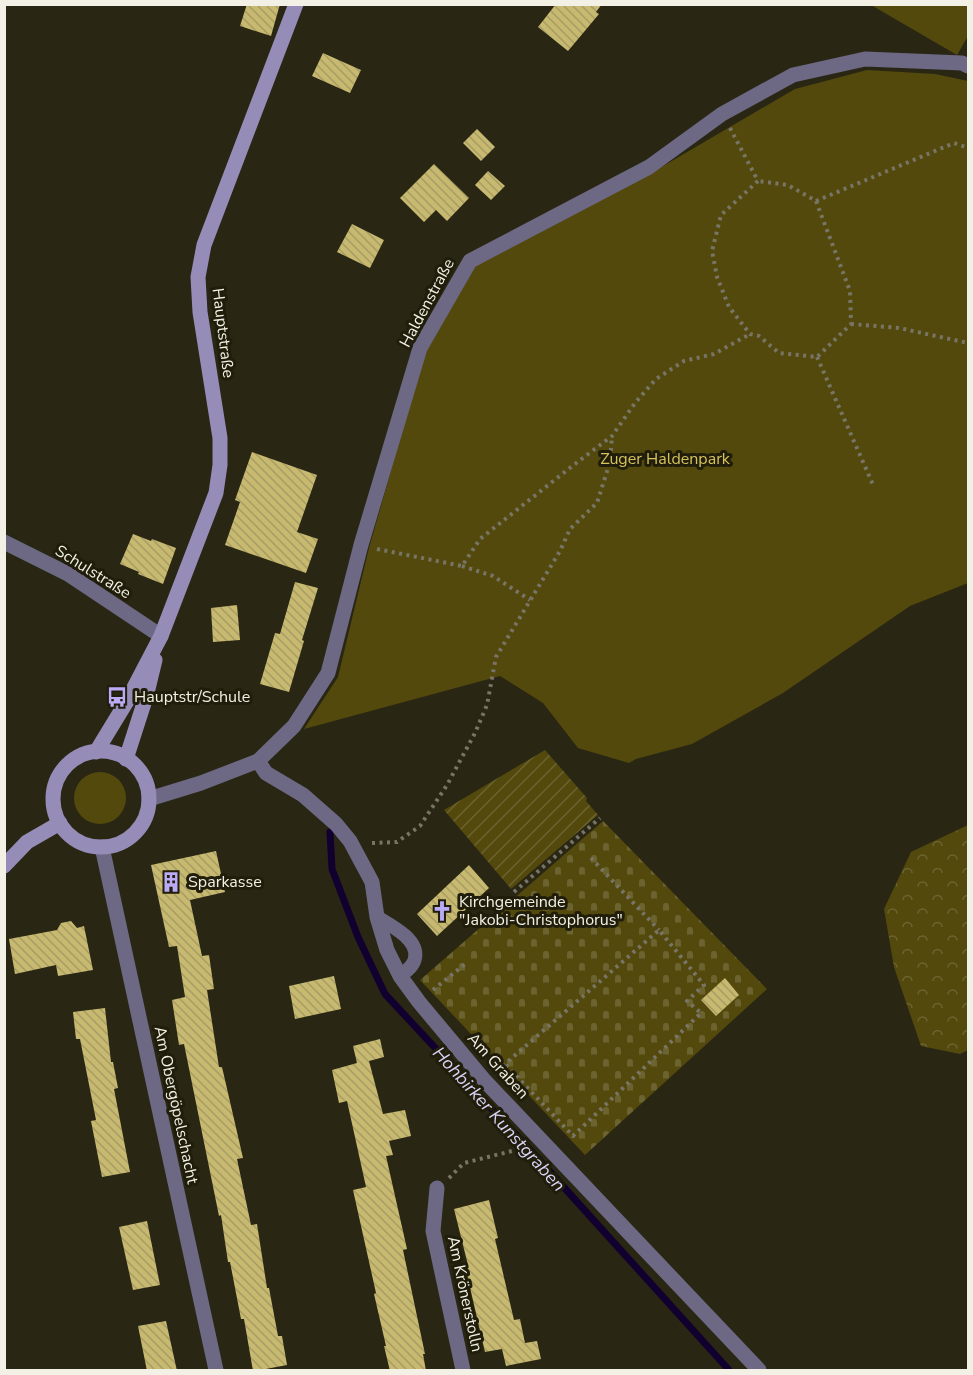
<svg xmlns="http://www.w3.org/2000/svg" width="973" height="1375" font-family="'Nunito Sans',sans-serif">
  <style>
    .green { fill: #53490d }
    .forest { fill: url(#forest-crowns) }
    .cemetery { fill: url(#cemetery-stones) }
    .garden { fill: url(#garden-furrows) }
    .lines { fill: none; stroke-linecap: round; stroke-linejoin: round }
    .stream { stroke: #11002f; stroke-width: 7 }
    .building { fill: url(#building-back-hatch) }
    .path { stroke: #787566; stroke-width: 4; stroke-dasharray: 3 4.5; stroke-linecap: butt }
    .lane { stroke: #6d6883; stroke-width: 14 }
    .street { stroke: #6d6883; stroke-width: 15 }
    .secondary { stroke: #958db8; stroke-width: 15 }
    .labels { text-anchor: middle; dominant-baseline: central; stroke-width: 6; stroke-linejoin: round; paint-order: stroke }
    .street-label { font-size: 16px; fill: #f3f1e5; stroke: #201d0b }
    .park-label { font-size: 16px; fill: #d6c35c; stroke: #201d0b }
    .poi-label { font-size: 16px; fill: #f3f1e5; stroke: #201d0b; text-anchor: start }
    .water-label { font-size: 18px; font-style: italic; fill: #dad4f8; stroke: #201d0b }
  </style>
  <defs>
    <pattern id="forest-crowns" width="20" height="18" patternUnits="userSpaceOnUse" patternTransform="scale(1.5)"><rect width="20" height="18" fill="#53490d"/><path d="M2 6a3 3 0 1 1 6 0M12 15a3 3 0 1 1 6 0" fill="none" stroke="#6c6430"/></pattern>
    <pattern id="cemetery-stones" width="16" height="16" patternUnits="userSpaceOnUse" patternTransform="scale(1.5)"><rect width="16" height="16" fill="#53490d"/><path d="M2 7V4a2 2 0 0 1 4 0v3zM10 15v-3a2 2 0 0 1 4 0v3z" fill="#6c6430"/></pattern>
    <pattern id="garden-furrows" width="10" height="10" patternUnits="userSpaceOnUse" patternTransform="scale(1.5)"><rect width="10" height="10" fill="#53490d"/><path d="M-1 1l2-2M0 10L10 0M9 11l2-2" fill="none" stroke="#6c6430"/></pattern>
    <pattern id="building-back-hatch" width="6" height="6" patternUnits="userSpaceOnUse" patternTransform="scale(1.5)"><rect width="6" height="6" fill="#c7b970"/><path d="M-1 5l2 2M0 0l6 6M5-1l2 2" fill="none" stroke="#a89d65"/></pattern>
  </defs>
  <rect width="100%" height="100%" fill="#292614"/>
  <g class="green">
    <path d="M871,5h97v31l-11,19z"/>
    <path d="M867,70l68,4 33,7v502l-58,23 -127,87 -91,51 -56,15 -7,4 -51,-15 -35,-45 -43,-27 -196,53 34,-52 31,-129 56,-196 50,-87 178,-93 142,-83z"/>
    <circle cx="100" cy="798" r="26"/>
  </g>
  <path class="forest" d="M968,825v225l-8,4 -39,-8 -27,-79 -10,-58 27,-57z"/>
  <path class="cemetery" d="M603,821l164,168 -182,166 -165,-175z"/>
  <path class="garden" d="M545,750l42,48 -1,3 12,14 -87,74 -67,-79z"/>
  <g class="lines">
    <path class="stream" d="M330,832l2,37 26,68 27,57 147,158 197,218"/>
  </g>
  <g class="building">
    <path d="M247,4h33l-9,32 -31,-10z"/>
    <path d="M556,4h46l-6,8 3,2 -31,37 -30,-24z"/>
    <path d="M323,53l38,17 -11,23 -38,-17z"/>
    <path d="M477,129l18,18 -14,14 -18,-18z"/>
    <path d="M434,164l35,34 -22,23 -11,-11 -12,12 -24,-24z"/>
    <path d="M488,171l17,15 -14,14 -16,-15z"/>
    <path d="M352,224l32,16 -14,28 -33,-16z"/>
    <path d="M252,452l65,23 -20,57 21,7 -12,34 -81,-28 15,-43 -5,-2z"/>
    <path d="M133,534l18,7 1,-2 24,9 -13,36 -25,-10 1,-2 -19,-8z"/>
    <path d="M295,582l23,6 -16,52 2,1 -15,51 -29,-8 15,-51 5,1z"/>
    <path d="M237,605l3,35 -27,2 -2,-34z"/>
    <path d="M216,851l9,41 -35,8 12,56 7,-1 5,34 -7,1 12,77h3l21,91 -6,1 14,66 6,-1 10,64h2l9,48h4l5,29 -32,6h-2l-9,-52h-3l-11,-57h-2l-7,-47 -2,1 -35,-172 -5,1 -7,-45 13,-3 -8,-51 -8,1 -18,-82z"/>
    <path d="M469,865l20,23 -52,48 -20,-22z"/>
    <path d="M71,921l6,7 7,-2 9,44 -35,6 -2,-11 -41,9 -6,-35 48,-9 4,-7z"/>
    <path d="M334,976l7,33 -46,10 -6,-33z"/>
    <path d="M725,978l14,17 -23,21 -15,-16z"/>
    <path d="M105,1008l6,54h2l5,26 -4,1 16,83 -28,5 -11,-56 5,-1 -16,-81h-4l-3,-27z"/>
    <path d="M380,1039l4,18 -15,4 14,53 22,-4 6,26 -22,5 4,14 -7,1 21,93 -4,1 22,104h-2l3,17h-36l-6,-25h2l-12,-52 2,-1 -23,-103 13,-3 -19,-86 -8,2 -7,-33 25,-7 -4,-17z"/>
    <path d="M489,1200l9,38 -3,1 19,81 6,-1 5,24 12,-2 4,18 -35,7 -4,-17 -17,3 -20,-86 3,-1 -14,-56z"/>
    <path d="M147,1221l13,64 -27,5 -14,-63z"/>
    <path d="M166,1321l11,50h-30l-9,-45z"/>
  </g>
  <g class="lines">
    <g class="path">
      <path d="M730,128l28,53 -37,34 -9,36 5,26 12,30 21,27 9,2 20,17 38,4 34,-33 -1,-33 -34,-90 -28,-16 -30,-4"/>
      <path d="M816,201l138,-58 14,5"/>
      <path d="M851,324l48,4 69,15"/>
      <path d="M817,357l57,130"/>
      <path d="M377,549l85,17 18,-27 91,-72 41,-31 23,-33 21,-24 28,-18 30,-7 36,-20"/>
      <path d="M462,566l31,10 37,24"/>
      <path d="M372,843l25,-1 23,-16 27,-41 28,-52 12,-28 9,-48 64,-106 10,-22 27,-26 13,-41 2,-26"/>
      <path d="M591,858l68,72"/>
      <path d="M514,892l86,-74"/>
      <path d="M433,990l32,-26"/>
      <path d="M497,1071l8,-7 154,-134 45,55 -17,16 14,12 -128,123 -68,-72"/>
      <path d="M449,1178l15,-15 56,-14 3,-2"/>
    </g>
    <path class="lane" d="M377,917c13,8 42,22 38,41 -1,8 -9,13 -15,18"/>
    <g class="street">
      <path d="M4,542l64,32 93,62"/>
      <path d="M258,761l8,12 37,22 33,29 14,17 22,41 5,35 10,33 13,26 19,26 66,79 274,289"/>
      <path d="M149,799l52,-16 57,-22 36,-35 34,-53 33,-128 59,-197 50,-87 179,-94 73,-53 71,-39 72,-16 97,4 6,3"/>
      <path d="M102,847l114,523"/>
      <path d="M437,1188l-4,43 30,139"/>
    </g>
    <g class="secondary">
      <circle cx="101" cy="799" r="48"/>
      <path d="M96,752l31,-51 34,-65 55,-143 4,-28v-27l-20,-126 -2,-35 6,-32 92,-241"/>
      <path d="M126,759l20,-62 9,-37"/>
      <path d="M4,866l23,-24 33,-19"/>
    </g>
  </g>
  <defs>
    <g id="bus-bare" transform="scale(1.62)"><path d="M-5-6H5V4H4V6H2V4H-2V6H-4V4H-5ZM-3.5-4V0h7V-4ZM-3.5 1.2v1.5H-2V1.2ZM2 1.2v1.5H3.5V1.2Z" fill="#bbaaf6" stroke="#201d0b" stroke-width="2.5" paint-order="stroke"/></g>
    <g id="building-bare" transform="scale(1.62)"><path d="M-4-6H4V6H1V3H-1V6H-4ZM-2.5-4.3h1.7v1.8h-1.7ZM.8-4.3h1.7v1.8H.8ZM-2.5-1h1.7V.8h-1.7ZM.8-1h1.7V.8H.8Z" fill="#bbaaf6" stroke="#201d0b" stroke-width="2.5" paint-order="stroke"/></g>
    <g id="church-bare" transform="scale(1.62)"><path d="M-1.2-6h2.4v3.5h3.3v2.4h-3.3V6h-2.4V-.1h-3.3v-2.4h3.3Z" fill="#bbaaf6" stroke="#201d0b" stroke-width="2.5" paint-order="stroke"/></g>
  </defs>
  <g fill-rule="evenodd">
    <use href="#bus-bare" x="117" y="697"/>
    <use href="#building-bare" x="171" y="882"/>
    <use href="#church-bare" x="442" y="911"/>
  </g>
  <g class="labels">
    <g class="street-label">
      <text transform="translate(427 303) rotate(-62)">Haldenstraße</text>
      <text transform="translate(223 333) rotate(83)">Hauptstraße</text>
      <text transform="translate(93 572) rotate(32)">Schulstraße</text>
      <text transform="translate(498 1066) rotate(48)">Am Graben</text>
      <text transform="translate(176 1105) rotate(78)">Am Obergöpelschacht</text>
      <text transform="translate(465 1294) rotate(78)">Am Krönerstolln</text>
    </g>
    <g class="park-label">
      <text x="665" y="459">Zuger Haldenpark</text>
    </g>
    <g class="poi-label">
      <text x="134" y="697">Hauptstr/Schule</text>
      <text x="188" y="882">Sparkasse</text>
      <text x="459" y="902">Kirchgemeinde<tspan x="459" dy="18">"Jakobi-Christophorus"</tspan></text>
    </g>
    <g class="water-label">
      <text transform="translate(499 1119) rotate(48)">Hohbirker Kunstgraben</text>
    </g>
  </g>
  <rect width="973" height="1375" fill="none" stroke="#f3f1e5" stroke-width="12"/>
</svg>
